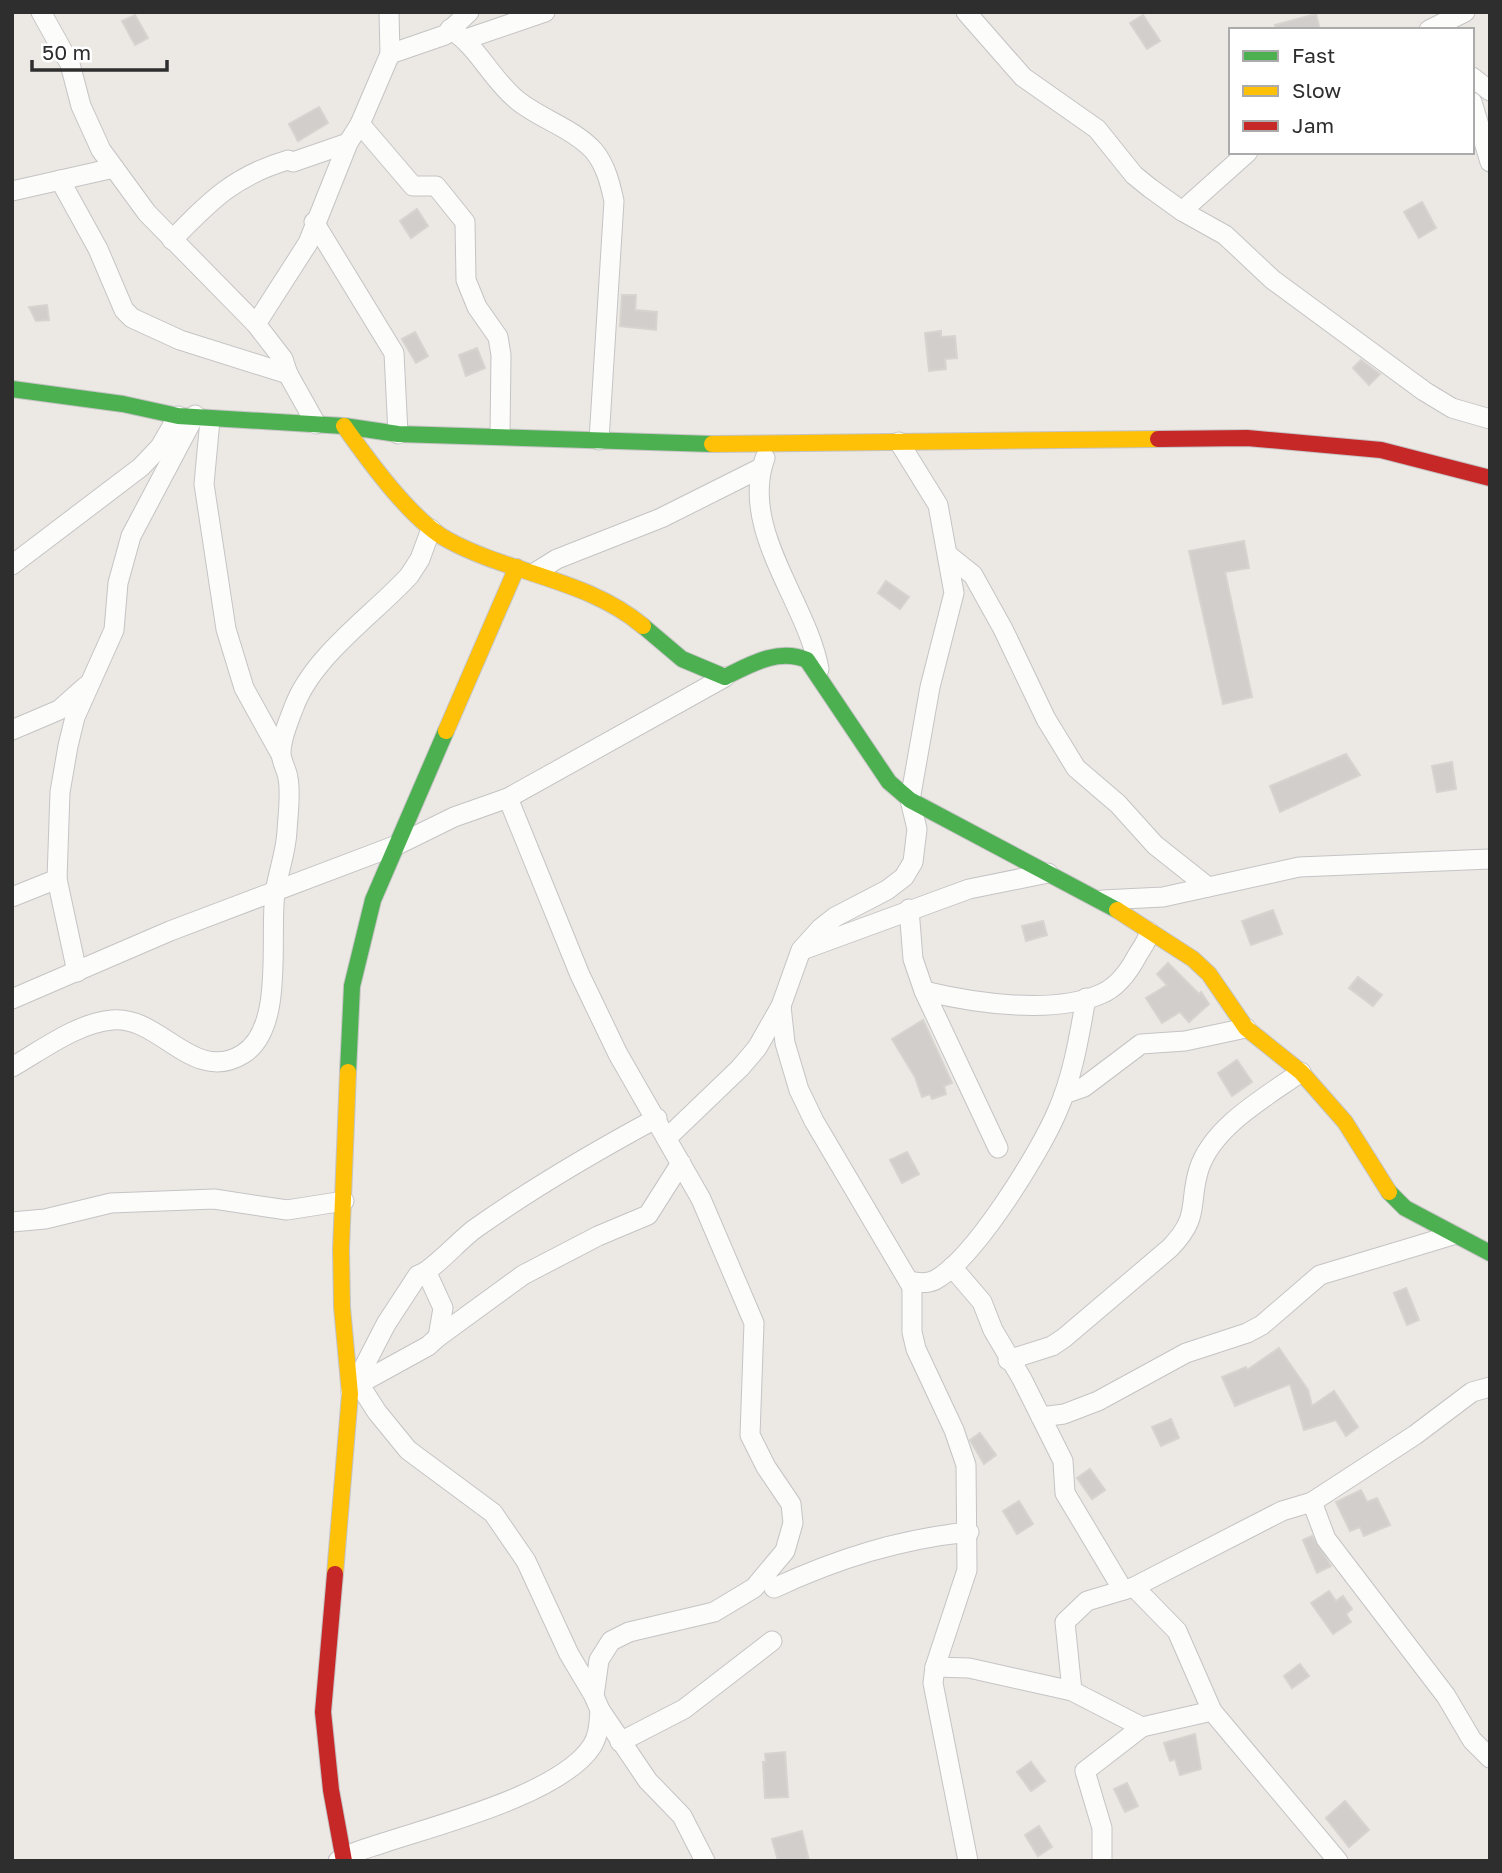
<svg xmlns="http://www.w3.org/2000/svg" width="1502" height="1873" font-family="'Golos Text',sans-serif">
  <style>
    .building { fill: #d1cecb; stroke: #d7d4d0; stroke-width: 2 }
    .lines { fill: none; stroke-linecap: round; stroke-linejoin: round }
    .street-casing { stroke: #c5c4c5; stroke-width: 21 }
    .fast-casing { stroke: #c5c4c5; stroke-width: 18 }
    .slow-casing { stroke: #c5c4c5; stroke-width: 18 }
    .jam-casing { stroke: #c5c4c5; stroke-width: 18 }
    .street { stroke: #fcfcfb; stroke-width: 19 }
    .fast { stroke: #4caf50; stroke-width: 16 }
    .slow { stroke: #ffc107; stroke-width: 16 }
    .jam { stroke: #c62828; stroke-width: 16 }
  </style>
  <rect width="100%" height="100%" fill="#ece8e4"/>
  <g class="building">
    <path d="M1316,14l4,16h-44l-1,-5z"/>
    <path d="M135,15l13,23 -13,7 -13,-24z"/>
    <path d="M1143,15l17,26 -13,8 -17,-26z"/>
    <path d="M319,107l9,16 -30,18 -9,-17z"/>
    <path d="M1422,202l14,26 -17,10 -15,-26z"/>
    <path d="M417,209l11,17 -17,12 -11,-17z"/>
    <path d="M622,295h14l-1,15 22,2 -1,18 -36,-4z"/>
    <path d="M47,305l2,15 -13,1 -7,-14z"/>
    <path d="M941,331v6l14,-1 2,22 -12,1 1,10 -17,2 -4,-38z"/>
    <path d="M415,332l13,24 -12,7 -14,-24z"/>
    <path d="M477,348l8,20 -19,8 -7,-21z"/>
    <path d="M1361,360l19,14 -11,11 -16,-17z"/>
    <path d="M1244,541l5,27 -24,4 27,125 -29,7 -34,-153z"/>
    <path d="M886,581l23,16 -9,12 -22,-16z"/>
    <path d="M1346,754l14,21 -80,37 -10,-26z"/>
    <path d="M1452,762l4,27 -19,3 -5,-26z"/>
    <path d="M1273,910l9,24 -31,11 -9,-24z"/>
    <path d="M1043,921l4,14 -21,6 -4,-15z"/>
    <path d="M1168,963l31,31 2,-2 8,12 -20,18 -9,-10 -18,11 -16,-25 21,-13 -10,-11z"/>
    <path d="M1358,977l24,18 -9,11 -24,-18z"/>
    <path d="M923,1020l29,63 -8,3 2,8 -14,5 -2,-5 -8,3 -7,-20 -23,-38z"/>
    <path d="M1237,1060l15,22 -20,14 -14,-23z"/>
    <path d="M907,1152l12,22 -17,9 -12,-23z"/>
    <path d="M1406,1288l13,32 -12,5 -13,-32z"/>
    <path d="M1279,1348l29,42 4,16 22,-15 24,36 -12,9 -10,-16 -32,10 -14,-46 -55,22 -13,-29 24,-10 1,3z"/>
    <path d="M1171,1419l8,19 -18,8 -9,-19z"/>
    <path d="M980,1433l16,22 -12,9 -14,-24z"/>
    <path d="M1090,1469l15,21 -13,9 -15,-21z"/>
    <path d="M1361,1490l6,12 10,-4 13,27 -26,11 -4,-9 -10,4 -14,-29z"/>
    <path d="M1019,1501l14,23 -16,10 -14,-23z"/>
    <path d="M1312,1536l19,30 -14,7 -14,-33z"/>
    <path d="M1329,1591l7,10 7,-5 9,13 -6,5 5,8 -18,12 -22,-31z"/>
    <path d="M1300,1664l9,12 -17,12 -8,-12z"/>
    <path d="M1195,1734l6,35 -21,6 -5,-16 -5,2 -6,-18z"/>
    <path d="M785,1752l3,45 -23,1 -2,-36h3l-1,-8z"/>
    <path d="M1031,1762l14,19 -14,10 -14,-19z"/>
    <path d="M1127,1783l11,23 -13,6 -11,-23z"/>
    <path d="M1345,1801l24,29 -20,17 -23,-29z"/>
    <path d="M1039,1826l13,21 -14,9 -13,-21z"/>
    <path d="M802,1831l7,30h-31l-6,-22z"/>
  </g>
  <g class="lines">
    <g class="street-casing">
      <g id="street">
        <path d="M41,12l29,52 11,42 20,44 46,63 109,111"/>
        <path d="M966,12l57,65 74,52 37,46 16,13 32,23 43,24 48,45 151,111 28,17 38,11"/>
        <path d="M450,29c27,16 41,50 67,71 23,19 56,28 77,51 12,15 16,32 20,50l-15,239"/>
        <path d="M1429,30l36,-18"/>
        <path d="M466,39l79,-27"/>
        <path d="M390,54l55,-19 24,-23"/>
        <path d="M1472,77l18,14"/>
        <path d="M1472,102l18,60"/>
        <path d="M360,124l53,62h23l29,36 1,58 11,27 21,30 3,18 -1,80"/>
        <path d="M60,180l38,69 26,61 8,8 48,22 108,34"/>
        <path d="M12,191l102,-23"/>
        <path d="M1182,211l66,-59"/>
        <path d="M314,222l80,131 4,81"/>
        <path d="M172,240c39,-40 62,-64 116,-80l5,2 55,-19"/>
        <path d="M210,420l-6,64 22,145 18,59 36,65"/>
        <path d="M316,424l-28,-50 -5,-15 -27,-35 52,-81 40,-100 12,-19 30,-70 -1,-42"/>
        <path d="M765,458c-26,71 42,144 54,211"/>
        <path d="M948,555l25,20 30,54 43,90 30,49 42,36 37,41 53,42"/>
        <path d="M12,565l129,-98 19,-20 18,-31"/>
        <path d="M536,572l21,-13 104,-41 100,-50"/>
        <path d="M12,730l47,-20 27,-24"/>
        <path d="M508,798l72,177 38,79 83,145 53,124 -4,112 16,32 25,37 2,19 -8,28 -31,37 -40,24 -85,20 -18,9 -12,19 -5,36 6,14 48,71 34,35 23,45"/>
        <path d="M12,897l45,-18"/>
        <path d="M1102,900l61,-3 136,-30 191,-8"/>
        <path d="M909,909l4,50 11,32 74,157"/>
        <path d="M805,949l164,-60 79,-16"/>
        <path d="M77,972l-20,-93 3,-87 8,-46 7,-29 39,-87 4,-47 13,-47 64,-121"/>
        <path d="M924,991c50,12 129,24 177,3 17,-7 28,-23 36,-38 5,-9 11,-15 12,-24"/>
        <path d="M12,999l158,-68 227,-86 57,-28 54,-19 217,-121"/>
        <path d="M781,1006l4,37 14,47 15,31 98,166v45l4,17 38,81 12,35 1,105 -32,97 -2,16 35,178"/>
        <path d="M12,1067c30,-17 65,-44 100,-47 48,-5 81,65 131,34 42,-26 26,-117 32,-161 3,-21 11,-40 12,-62 1,-17 4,-37 1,-53 -1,-8 -7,-17 -7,-25 0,-15 8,-33 13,-46 18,-50 79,-92 115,-131l11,-17 11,-30"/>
        <path d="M1064,1094l20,-7 57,-43 44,-3 61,-13"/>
        <path d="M667,1138l73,-70 17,-20 24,-42 20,-56 20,-22 14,-11 52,-27 17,-13 9,-15 4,-33 -7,-29 20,-113 24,-94 -16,-88 -39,-63"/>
        <path d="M12,1222l33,-3 66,-16 103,-4 73,11 57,-9"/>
        <path d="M952,1267l30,35 11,28 29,49 41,82 2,32 58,97"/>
        <path d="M909,1281c9,2 18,3 26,-1 39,-21 104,-126 122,-168 16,-36 22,-75 29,-114"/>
        <path d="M438,1337l85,-62 75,-39 50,-21 33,-52"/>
        <path d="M1008,1360l44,-14 12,-8 106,-90c31,-32 18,-44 29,-79 14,-43 67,-72 102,-97"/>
        <path d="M356,1380l3,4 69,-38 10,-9 5,-29 -16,-35"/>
        <path d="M359,1384l18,28 31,38 85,63 33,48 43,93 25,42"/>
        <path d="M351,1392l35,-68 32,-49c14,-3 42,-36 58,-47 58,-41 118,-76 181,-110"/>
        <path d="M1041,1417l23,-3 34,-13 88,-48 61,-20 15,-8 58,-50 133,-40"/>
        <path d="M1312,1502l14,37 120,157 26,44 18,18"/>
        <path d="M1134,1587l43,44 35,80 126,150"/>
        <path d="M774,1588c63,-29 125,-49 195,-56"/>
        <path d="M935,1667l34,1 103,23 70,36 70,-16"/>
        <path d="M1072,1691l-7,-69 22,-21 47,-14 148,-76 30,-9 103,-67 57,-43 18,-5"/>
        <path d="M620,1742l64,-33 88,-68"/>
        <path d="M338,1861c12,-9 31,-13 45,-18 54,-18 178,-49 209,-97 7,-11 7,-24 8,-36"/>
        <path d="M1102,1861v-33l-17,-57 57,-44"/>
      </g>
    </g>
    <g class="fast-casing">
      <g id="fast">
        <path d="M12,389l111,15 55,12 166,10 54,8 314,10"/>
        <path d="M643,626l39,33 43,18c26,-13 53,-29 82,-17l82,122 21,18 207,110"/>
        <path d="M348,1072l4,-86 21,-86 73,-169"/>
        <path d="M1389,1192l16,16 85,45"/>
      </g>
    </g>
    <g class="slow-casing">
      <g id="slow">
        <path d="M344,426c24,34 68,95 104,114 62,34 139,39 195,86"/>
        <path d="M712,444l446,-5"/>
        <path d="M446,731l71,-164"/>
        <path d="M1117,910l76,49 16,15 37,54 55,44 44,50 44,70"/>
        <path d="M335,1574l15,-180 -8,-87 -1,-58 7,-177"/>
      </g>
    </g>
    <g class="jam-casing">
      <g id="jam">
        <path d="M1158,439l89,-1 134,12 109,28"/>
        <path d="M335,1574l-12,138 8,78 13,71"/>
      </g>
    </g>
    <use href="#street" class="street"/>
    <use href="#fast" class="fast"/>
    <use href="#slow" class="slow"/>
    <use href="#jam" class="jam"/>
  </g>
  <rect width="1502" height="1873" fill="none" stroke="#2e2e2e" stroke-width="28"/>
  <rect x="1229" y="28" width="245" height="126" fill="#ffffff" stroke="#ababab" stroke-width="2"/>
  <rect x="1243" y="51" width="35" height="10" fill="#4caf50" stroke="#ababab" stroke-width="2"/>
  <text x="1292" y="63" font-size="21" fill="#2e2e2e">Fast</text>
  <rect x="1243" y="86" width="35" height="10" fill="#ffc107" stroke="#ababab" stroke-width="2"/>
  <text x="1292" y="98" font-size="21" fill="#2e2e2e">Slow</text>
  <rect x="1243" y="121" width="35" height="10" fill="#c62828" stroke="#ababab" stroke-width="2"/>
  <text x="1292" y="133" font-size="21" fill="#2e2e2e">Jam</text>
  <path d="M32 60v10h135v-10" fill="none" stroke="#2e2e2e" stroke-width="3.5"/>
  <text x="42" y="60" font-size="21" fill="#2e2e2e" stroke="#ffffff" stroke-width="5" paint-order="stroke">50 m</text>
</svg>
